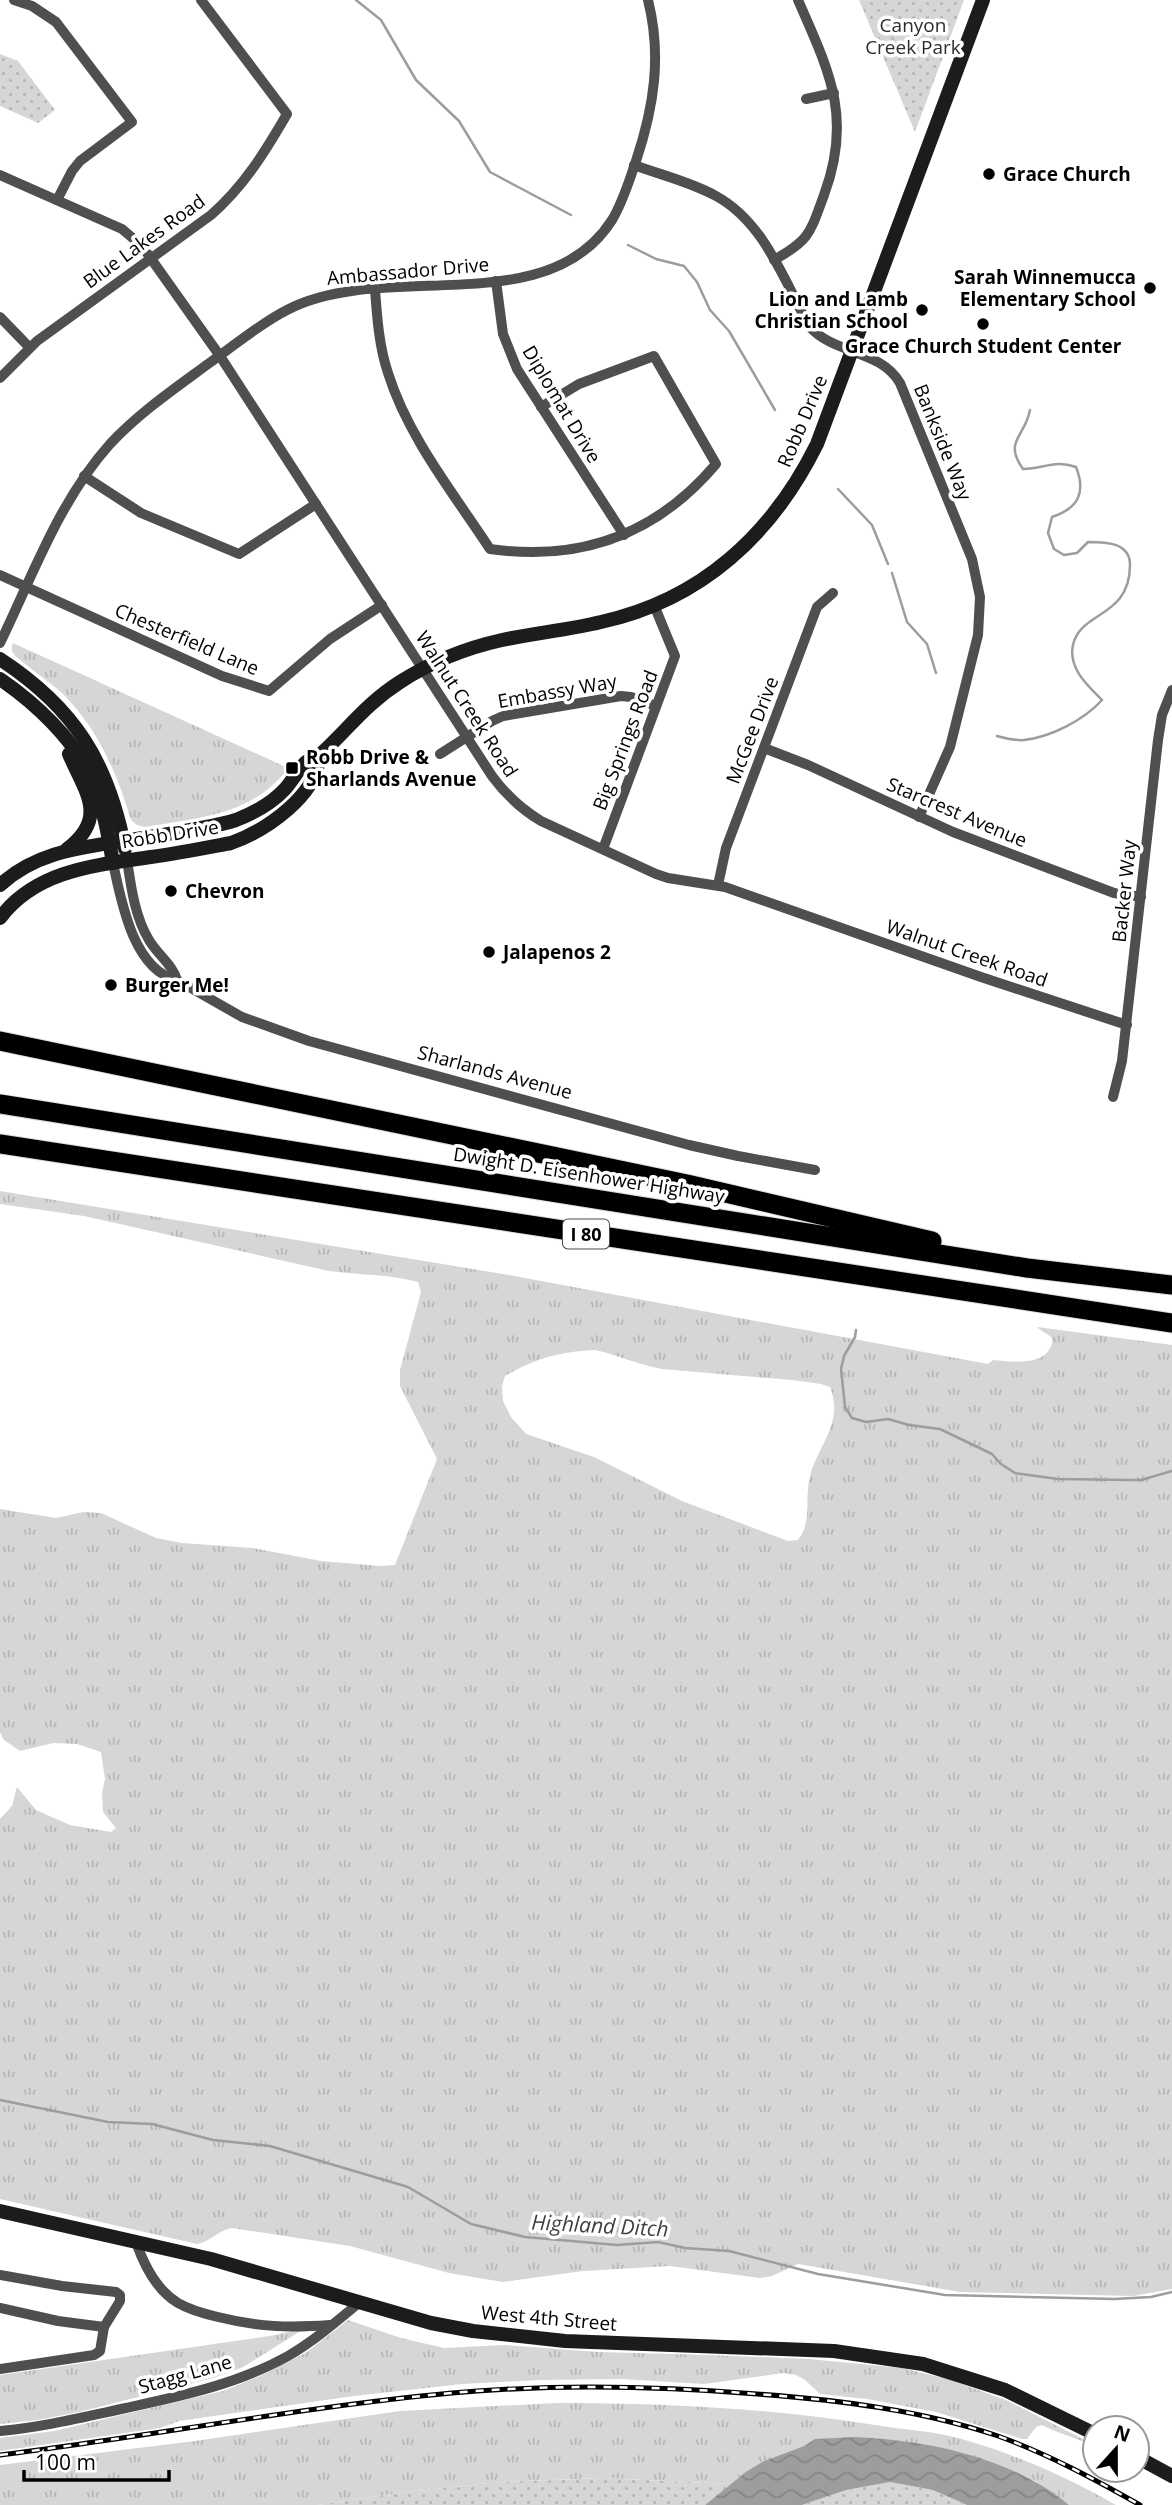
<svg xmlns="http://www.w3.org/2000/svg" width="1172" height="2505" font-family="'Open Sans',sans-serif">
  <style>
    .grass { fill: url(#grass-tufts); fill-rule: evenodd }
    .park { fill: url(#park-dots) }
    .water { fill: url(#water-waves) }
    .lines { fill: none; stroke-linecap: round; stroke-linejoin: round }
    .stream { stroke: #9d9d9d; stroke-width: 2.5 }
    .motorway-casing { stroke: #dbdbdb; stroke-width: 21 }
    .minor { stroke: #4f4f4f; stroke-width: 10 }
    .secondary { stroke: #1c1c1c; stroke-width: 14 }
    .motorway { stroke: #000; stroke-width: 19 }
    .rail-casing { stroke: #000; stroke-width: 5 }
    .rail { stroke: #fff; stroke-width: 2.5; stroke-dasharray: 8; stroke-linecap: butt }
    .poi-dot { fill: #000; stroke: #fff; stroke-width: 2.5 }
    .labels { text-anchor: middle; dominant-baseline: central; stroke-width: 7; stroke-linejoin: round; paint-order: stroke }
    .shield { fill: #fff; stroke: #4c4c4c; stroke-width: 2 }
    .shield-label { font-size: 18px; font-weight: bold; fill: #000 }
    .park-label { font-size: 19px; fill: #2d2d2d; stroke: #fff }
    .poi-label { font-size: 19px; font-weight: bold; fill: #000; stroke: #fff; text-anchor: start }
    .street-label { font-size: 19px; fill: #000; stroke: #fff }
    .water-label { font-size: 21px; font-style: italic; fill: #3e3e3e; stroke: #fff }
  </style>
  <defs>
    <pattern id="grass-tufts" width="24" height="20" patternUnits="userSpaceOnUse" patternTransform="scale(1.75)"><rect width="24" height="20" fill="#d6d6d6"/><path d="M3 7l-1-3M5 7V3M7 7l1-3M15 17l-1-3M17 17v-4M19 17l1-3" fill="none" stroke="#b6b6b6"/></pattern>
    <pattern id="park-dots" width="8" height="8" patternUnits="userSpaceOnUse" patternTransform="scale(1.75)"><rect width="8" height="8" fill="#d6d6d6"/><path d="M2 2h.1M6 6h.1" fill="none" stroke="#b6b6b6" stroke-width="1.8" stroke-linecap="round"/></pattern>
    <pattern id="water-waves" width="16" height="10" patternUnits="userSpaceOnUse" patternTransform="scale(1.75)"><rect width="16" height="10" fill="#9d9d9d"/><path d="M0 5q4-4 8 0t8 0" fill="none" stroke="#858585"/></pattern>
  </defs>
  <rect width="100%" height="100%" fill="#fff"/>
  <g class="grass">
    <path d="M13,643l275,125c-34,47 -90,50 -143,59l-8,-2 -6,-5c-14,-47 -33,-91 -68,-126 -8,-8 -49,-37 -50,-41 -2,-4 -1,-6 0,-10z"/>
    <path d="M0,1191l509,84 479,89 5,-4c16,1 48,7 57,-12 2,-3 3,-7 1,-11 -3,-3 -10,-6 -14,-10l135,18v944l-39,7 -173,-4 -162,-28 -26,12 -12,2 -90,-12 -87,5 -80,11 -54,-9 -99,-27 -118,-18c-14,2 -23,15 -35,16l-197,-45v-380l12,-13 5,-19 19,23 34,15 41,7 5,-4 -13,-16 -1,-19 3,-14 -4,-27 -24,-8 -24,-1 -33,8 -16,-11 -4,-8v-223l56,9 27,-6 18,1 55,25 26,5 71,5 68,13 59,5 15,-1 42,-106 -37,-73v-16l21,-78 -3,-10c-30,-8 -59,-7 -89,-11l-245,-55 -84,-12zM595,1350c23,5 44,15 67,19l130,11 29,4 9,3c15,38 -15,60 -21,94 -4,21 3,41 -11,59l-10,1 -106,-40 -88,-44 -68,-23 -15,-17 -8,-16 -1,-15 3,-10c28,-17 57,-25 90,-26z"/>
    <path d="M348,2320l53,18 43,10 62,-3 92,7 111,3 100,4 93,9 46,11 58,21 89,45v2c-17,-9 -36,-13 -53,-22l-6,2 -9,12h-5l-86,-27 -69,-13 -47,-5 -15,-14 -9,-5 -13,-2 -79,11 -83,-5 -80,1 -79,4 -108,12 -175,25 -19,7 -160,23v-13l54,-7 169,-40 35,-14 49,-25z"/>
    <path d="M307,2327l-64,40 -30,11 -134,34 -41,8 -38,4v-49l276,-40z"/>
    <path d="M556,2403c107,0 213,5 319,22 29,5 61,6 90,15 53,15 103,38 151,65h-47l-34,-24 -50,-21 -64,-16 -48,-6 -58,1 -11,7 -40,15 -17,10 -16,13 -129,-6 -103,4 -101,11 -81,12h-317v-40l195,-24 205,-30z"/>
  </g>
  <g class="park">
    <path d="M859,0h105l-49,132z"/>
    <path d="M0,54l18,7 37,49 -17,13 -38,-17z"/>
    <path d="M602,2478l129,6 -26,21h-388l81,-12 101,-11z"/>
    <path d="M890,2482l43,8 34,15h-165l44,-15z"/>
  </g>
  <path class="water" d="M854,2437c73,3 157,20 215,68h-102l-34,-15 -43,-8 -44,8 -44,15h-97l42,-34 17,-10 40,-15 11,-7z"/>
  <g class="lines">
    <g class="stream">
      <path d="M356,0l25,20 35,60 43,41 31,51 81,43"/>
      <path d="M628,245l28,14 28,7 13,16 13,28 19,21 46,79"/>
      <path d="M838,489l34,36 16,39"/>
      <path d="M892,573l15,49 20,22 9,29"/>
      <path d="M997,736c8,2 19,5 27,4 27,-3 60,-20 78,-40 -15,-15 -34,-32 -29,-55 7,-34 57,-27 57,-80 0,-23 -25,-23 -42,-23l-11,11 -13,2 -10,-6 -6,-16 4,-16c27,-9 34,-25 24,-50 -22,-8 -32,2 -53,2 -20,-28 2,-32 7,-59"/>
      <path d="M856,1330l-1,7 -11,19 -3,13 4,38 7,11 14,4 22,-3 21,6 31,4 52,25 9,10 14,9 43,6 71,1h12l31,-9"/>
      <path d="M0,2100l108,22 44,2 61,16 57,6 138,41 63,37 54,13 92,8 41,-3 27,6 44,3 89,23 127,21 169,4 37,-2 21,-5"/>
    </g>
    <g class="motorway-casing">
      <g id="motorway">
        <path d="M0,1041l687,143 245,57"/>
        <path d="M0,1104l1027,164 145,17"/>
        <path d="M0,1144l1172,179"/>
      </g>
    </g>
    <g class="minor">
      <path d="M14,0l18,6 24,16 76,100 -52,39 -8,10 -15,29"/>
      <path d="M806,99l28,-6"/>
      <path d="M634,165c27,10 57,17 82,31 48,26 68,84 93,130 25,29 71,23 91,57l72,176 8,38 -2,38 -28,112 -31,70"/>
      <path d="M0,175l122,54 20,17 78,110 272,420c14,19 29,33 49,45l115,53 12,4 57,9 256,90 146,48"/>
      <path d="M774,260c36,-20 36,-27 50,-65 29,-78 5,-124 -26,-195"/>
      <path d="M496,281l7,53 14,35 107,166"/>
      <path d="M375,289c2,28 4,57 13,84 20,64 66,121 102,176 91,13 166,-14 226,-85l-62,-108 -75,28 -38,23"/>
      <path d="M0,317l29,30"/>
      <path d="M0,378l37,-37 174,-126c33,-29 54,-63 76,-101l-86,-114"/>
      <path d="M84,476l57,37 98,41 77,-50"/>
      <path d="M0,575l222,101 47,15 61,-52 52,-34"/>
      <path d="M0,643c33,-68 59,-142 110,-199 29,-31 64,-55 98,-80 26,-18 51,-40 79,-54 97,-51 260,13 325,-90 11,-18 17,-39 24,-59 18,-54 26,-105 12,-161"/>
      <path d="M764,748l44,17 145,67 161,61 27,4"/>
      <path d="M440,754l52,-33 11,-5 118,-20 10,1 25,9"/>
      <path d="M603,849l72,-193 -21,-51"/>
      <path d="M127,860c4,27 8,57 22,80 8,14 24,25 28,40"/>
      <path d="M113,863c8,37 20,107 64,117l65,37 67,24 380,104 49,11 77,14"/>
      <path d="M718,885l8,-37 91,-241 16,-14"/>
      <path d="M1113,1097l9,-36 36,-321 4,-25 10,-25"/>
      <path d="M136,2242c8,23 20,48 42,61 12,7 27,11 40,14 40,10 71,11 112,8"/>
      <path d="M0,2275l62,11 54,6 4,3v6l-16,26 -4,24 -6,4 -94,14"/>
      <path d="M0,2308l58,13 46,6"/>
      <path d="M0,2431c43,-4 84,-14 126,-23 55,-12 112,-24 162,-52 26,-15 49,-35 72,-54"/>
    </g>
    <g class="secondary">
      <path d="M0,659c75,49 108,103 125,190"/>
      <path d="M0,679c35,24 74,60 91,99 12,27 17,56 22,85"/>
      <path d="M67,849c42,-32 18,-57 2,-95"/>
      <path d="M0,885c35,-32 77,-37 122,-44 23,-3 45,-7 68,-11 15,-3 31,-5 46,-10 18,-7 36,-17 49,-31 7,-8 12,-17 19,-25 6,-6 12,-7 18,-11 27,-25 45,-50 78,-71 31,-20 66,-34 102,-42 32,-7 66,-10 99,-18 100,-22 171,-87 216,-178l166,-444"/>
      <path d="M0,918c36,-48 96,-53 151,-61 27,-4 53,-9 80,-14 34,-12 88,-48 88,-88"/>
      <path d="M0,2211l211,48 220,64 42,8 92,10 269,10 89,13 82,26 90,44"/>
      <path d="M1137,2457l35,19"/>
    </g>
    <use href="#motorway" class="motorway"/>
    <g class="rail-casing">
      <path id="rail" d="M0,2455c151,-19 301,-48 452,-62 101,-9 204,-7 305,1 81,6 164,16 241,42 50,18 96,43 142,69"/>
    </g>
    <use href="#rail" class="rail"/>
  </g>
  <g class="poi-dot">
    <circle cx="989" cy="174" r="7"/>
    <circle cx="1150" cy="288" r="7"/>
    <circle cx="922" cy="310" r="7"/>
    <circle cx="983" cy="324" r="7"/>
    <rect x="285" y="761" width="14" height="14" rx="3.5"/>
    <circle cx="171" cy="891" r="7"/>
    <circle cx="489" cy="952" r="7"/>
    <circle cx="111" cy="985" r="7"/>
  </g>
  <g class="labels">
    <rect class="shield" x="563" y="1219.5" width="46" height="29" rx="5"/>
    <g class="shield-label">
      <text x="586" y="1234">I 80</text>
    </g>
    <g class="park-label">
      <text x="913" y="25">Canyon<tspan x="913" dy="22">Creek Park</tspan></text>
    </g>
    <g class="poi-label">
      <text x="1003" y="174">Grace Church</text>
      <text x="1136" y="277" text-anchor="end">Sarah Winnemucca<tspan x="1136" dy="22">Elementary School</tspan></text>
      <text x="908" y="299" text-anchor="end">Lion and Lamb<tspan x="908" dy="22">Christian School</tspan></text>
      <text x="983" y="346" text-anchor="middle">Grace Church Student Center</text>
      <text x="306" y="757">Robb Drive &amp;<tspan x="306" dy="22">Sharlands Avenue</tspan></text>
      <text x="185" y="891">Chevron</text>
      <text x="503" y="952">Jalapenos 2</text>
      <text x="125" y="985">Burger Me!</text>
    </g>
    <g class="street-label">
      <text transform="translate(144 241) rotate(-36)">Blue Lakes Road</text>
      <text transform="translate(408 271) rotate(-5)">Ambassador Drive</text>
      <text transform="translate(562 404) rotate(59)">Diplomat Drive</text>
      <text transform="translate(802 421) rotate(-67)">Robb Drive</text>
      <text transform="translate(943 442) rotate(68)">Bankside Way</text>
      <text transform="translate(187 639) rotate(23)">Chesterfield Lane</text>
      <text transform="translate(557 691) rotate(-10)">Embassy Way</text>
      <text transform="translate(467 704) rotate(57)">Walnut Creek Road</text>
      <text transform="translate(752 730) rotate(-69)">McGee Drive</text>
      <text transform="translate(625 740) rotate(-69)">Big Springs Road</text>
      <text transform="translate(957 812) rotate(23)">Starcrest Avenue</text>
      <text transform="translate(170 834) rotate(-9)">Robb Drive</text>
      <text transform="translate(1124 891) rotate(-84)">Backer Way</text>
      <text transform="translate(967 953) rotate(19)">Walnut Creek Road</text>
      <text transform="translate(495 1072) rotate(15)">Sharlands Avenue</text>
      <text transform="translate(589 1175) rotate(9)">Dwight D. Eisenhower Highway</text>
      <text transform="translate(549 2318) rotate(5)">West 4th Street</text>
      <text transform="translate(185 2374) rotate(-16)">Stagg Lane</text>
    </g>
    <g class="water-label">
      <text transform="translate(600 2225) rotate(3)">Highland Ditch</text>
    </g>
  </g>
  <g transform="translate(1116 2449) rotate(21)"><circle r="33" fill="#ffffff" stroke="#999999" stroke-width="2"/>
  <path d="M0-5L12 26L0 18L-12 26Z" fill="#000000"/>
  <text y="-10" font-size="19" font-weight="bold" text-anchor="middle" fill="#000000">N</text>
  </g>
  <path d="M24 2470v10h145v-10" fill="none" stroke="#000000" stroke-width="3.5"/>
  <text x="35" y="2470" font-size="21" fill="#000000" stroke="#ffffff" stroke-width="5" paint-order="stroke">100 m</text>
</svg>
